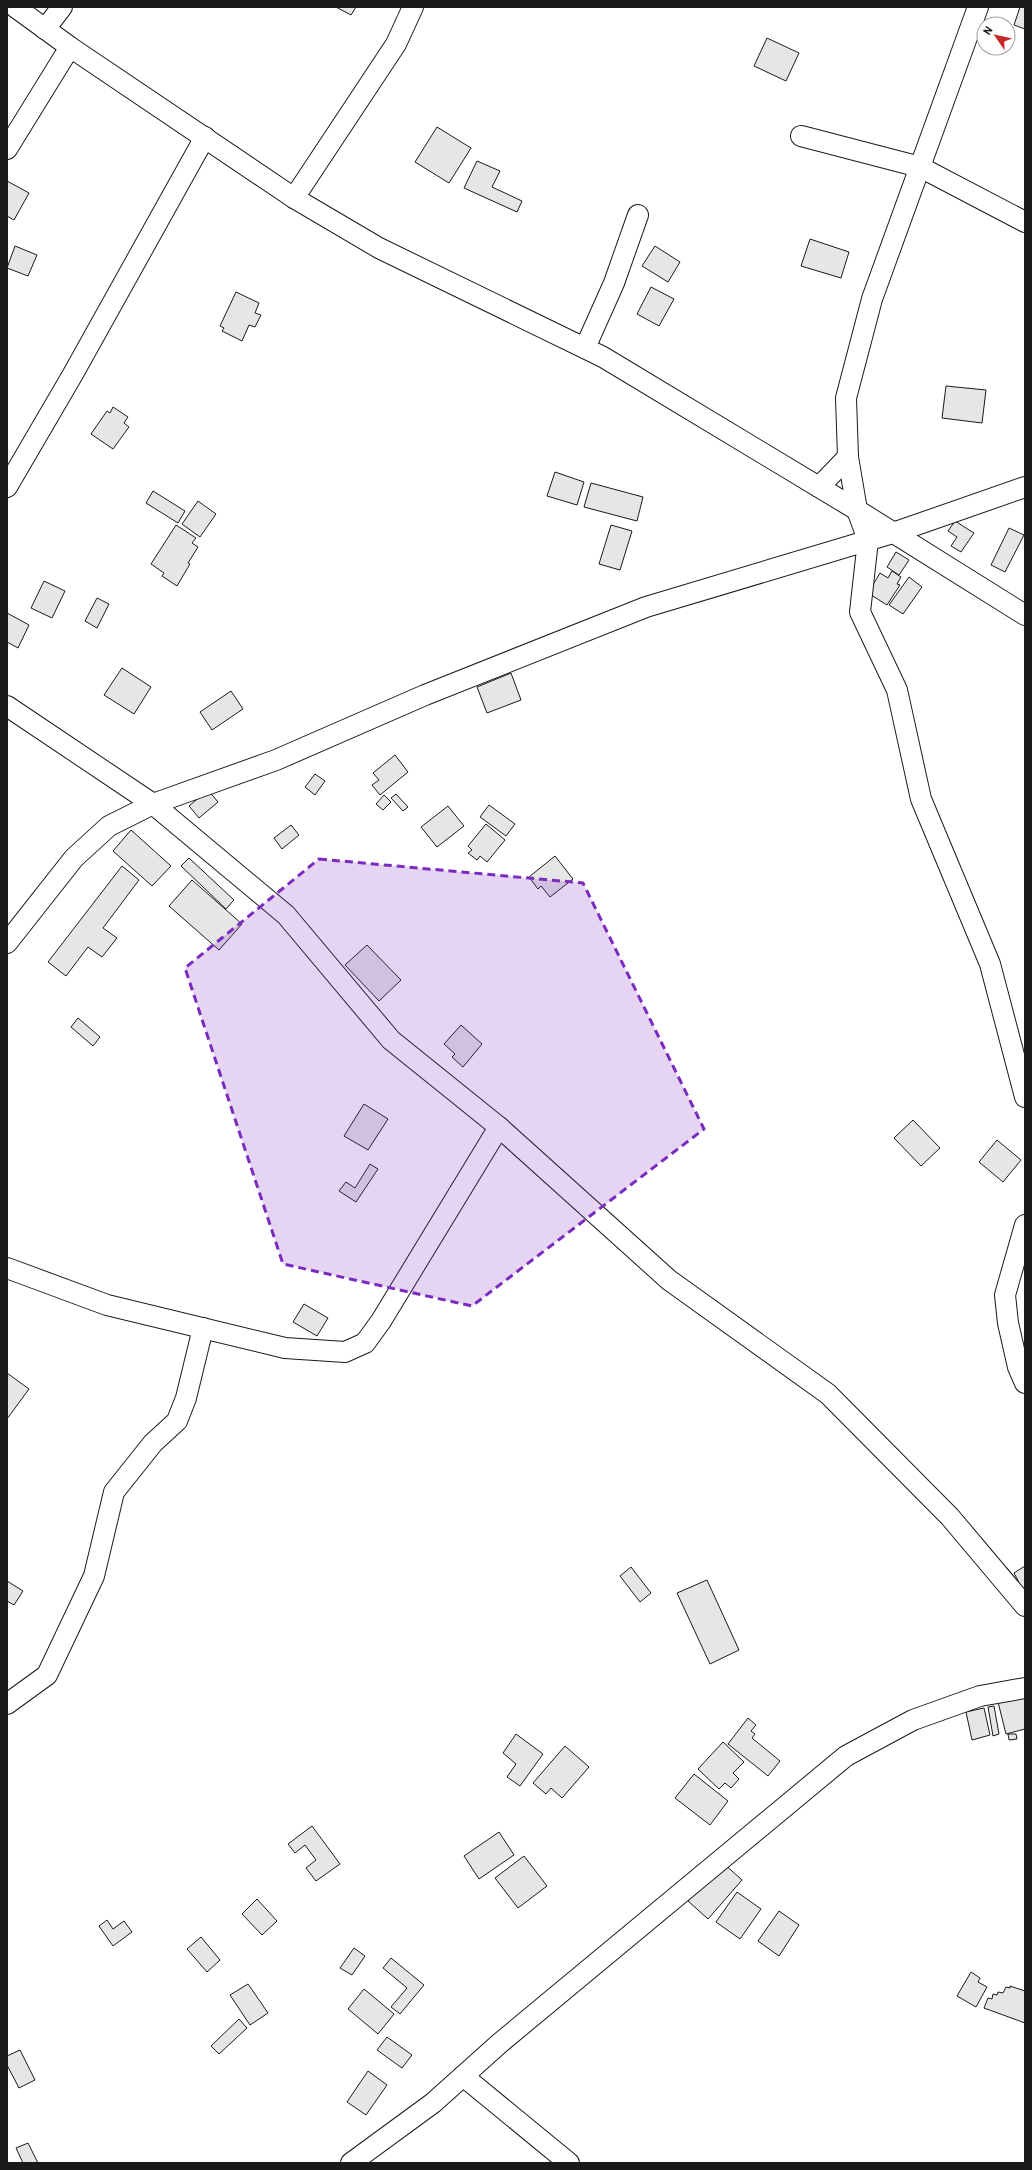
<svg xmlns="http://www.w3.org/2000/svg" width="1032" height="2170" font-family="Barlow,sans-serif">
  <style>
    .building { fill: #e6e6e6; stroke: #1a1a1a }
    .lines { fill: none; stroke-linecap: round; stroke-linejoin: round }
    .minor-casing { stroke: #1a1a1a; stroke-width: 22 }
    .minor { stroke: #fff; stroke-width: 20 }
    .marked { fill: #7b2cbf; fill-opacity: 0.2; stroke: #7b2cbf; stroke-width: 3; stroke-dasharray: 8 5; stroke-linejoin: round }
  </style>
  <rect width="100%" height="100%" fill="#fff"/>
  <g class="building">
    <path d="M336,7h20l-5,8z"/>
    <path d="M1020,7h5v22l-11,-4z"/>
    <path d="M767,38l32,15 -13,28 -32,-15z"/>
    <path d="M437,127l34,21 -22,35 -34,-21z"/>
    <path d="M477,161l23,10 -8,16 30,14 -5,11 -53,-24z"/>
    <path d="M7,181l22,12 -15,27 -7,-4z"/>
    <path d="M810,239l39,13 -8,26 -40,-12z"/>
    <path d="M15,246l22,9 -9,21 -21,-8z"/>
    <path d="M655,246l25,16 -12,20 -26,-16z"/>
    <path d="M651,287l23,12 -15,27 -22,-12z"/>
    <path d="M236,292l23,11 -4,10 6,2 -6,12 -6,-2 -7,16 -20,-10 2,-3 -4,-2z"/>
    <path d="M946,386l40,4 -4,33 -40,-5z"/>
    <path d="M113,407l15,10 -4,6 5,4 -16,22 -22,-15 16,-23 3,2z"/>
    <path d="M555,472l29,10 -7,23 -30,-9z"/>
    <path d="M591,483l52,14 -6,24 -53,-14z"/>
    <path d="M153,491l32,20 -7,12 -32,-20z"/>
    <path d="M198,501l18,13 -16,23 -18,-13z"/>
    <path d="M955,521l19,12 -13,19 -10,-6 6,-9 -9,-6z"/>
    <path d="M176,525l20,13 -4,5 6,4 -10,16 2,1 -13,22 -15,-10 2,-3 -13,-9z"/>
    <path d="M611,525l21,6 -12,39 -21,-6z"/>
    <path d="M1009,528l15,7 -19,37 -14,-7z"/>
    <path d="M896,552l13,8 -10,15 -12,-8z"/>
    <path d="M892,571l9,6 -4,7 3,1 -13,20 -19,-12 12,-20 8,5z"/>
    <path d="M909,577l13,10 -19,27 -14,-9z"/>
    <path d="M44,581l21,10 -13,27 -21,-10z"/>
    <path d="M97,598l12,6 -12,24 -12,-7z"/>
    <path d="M7,613l22,12 -11,23 -11,-6z"/>
    <path d="M122,668l29,19 -17,27 -30,-19z"/>
    <path d="M511,673l10,27 -34,13 -10,-26z"/>
    <path d="M231,691l12,18 -31,21 -12,-18z"/>
    <path d="M395,755l13,17 -28,23 -8,-10 7,-5 -6,-7z"/>
    <path d="M315,774l10,7 -10,14 -10,-8z"/>
    <path d="M208,790l10,12 -19,16 -10,-12z"/>
    <path d="M396,794l12,13 -5,4 -12,-13z"/>
    <path d="M384,795l7,7 -8,8 -7,-6z"/>
    <path d="M489,805l26,19 -9,12 -26,-19z"/>
    <path d="M448,806l16,20 -27,21 -16,-20z"/>
    <path d="M486,824l19,16 -18,22 -7,-6 -3,4 -9,-7 4,-3 -4,-4z"/>
    <path d="M291,825l8,10 -17,14 -8,-11z"/>
    <path d="M131,830l40,36 -19,20 -39,-35z"/>
    <path d="M555,856l18,23 -23,18 -9,-11 -3,3 -9,-12z"/>
    <path d="M189,858l45,42 -8,9 -45,-43z"/>
    <path d="M122,866l17,14 -36,48 14,10 -15,19 -14,-10 -22,29 -18,-14z"/>
    <path d="M192,880l50,44 -23,26 -50,-44z"/>
    <path d="M367,945l34,35 -22,21 -34,-36z"/>
    <path d="M78,1018l22,19 -7,9 -22,-19z"/>
    <path d="M461,1025l21,19 -19,23 -11,-10 3,-3 -11,-10z"/>
    <path d="M364,1104l24,15 -20,31 -24,-14z"/>
    <path d="M913,1120l27,28 -19,18 -27,-28z"/>
    <path d="M997,1140l24,20 -18,22 -24,-20z"/>
    <path d="M370,1164l8,5 -22,33 -17,-11 7,-9 9,6z"/>
    <path d="M304,1304l24,14 -11,18 -24,-14z"/>
    <path d="M7,1373l22,16 -22,30z"/>
    <path d="M1025,1566v26h-1l-10,-19z"/>
    <path d="M631,1567l20,26 -11,9 -20,-26z"/>
    <path d="M707,1580l32,70 -29,14 -33,-71z"/>
    <path d="M7,1581l16,10 -9,14 -7,-4z"/>
    <path d="M1025,1695v34l-19,5 -8,-32z"/>
    <path d="M994,1706l5,28 -6,2 -5,-29z"/>
    <path d="M984,1708l6,27 -18,5 -6,-28z"/>
    <path d="M748,1718l8,7 -5,6 4,3 -3,4 28,23 -12,15 -40,-32z"/>
    <path d="M516,1734l27,20 -23,32 -13,-9 9,-13 -13,-11z"/>
    <path d="M1008,1734h8l1,5 -8,1z"/>
    <path d="M723,1742l21,20 -11,11 6,6 -8,9 -6,-5 -6,6 -21,-20z"/>
    <path d="M565,1746l24,21 -27,31 -11,-10 -5,6 -13,-11z"/>
    <path d="M694,1774l34,27 -18,24 -35,-27z"/>
    <path d="M312,1826l28,38 -24,17 -10,-13 10,-8 -11,-15 -10,8 -7,-9z"/>
    <path d="M499,1832l15,23 -35,24 -15,-23z"/>
    <path d="M524,1856l23,30 -29,22 -23,-30z"/>
    <path d="M722,1862l20,18 -34,39 -20,-18z"/>
    <path d="M737,1892l24,17 -21,30 -24,-17z"/>
    <path d="M257,1899l20,22 -15,14 -20,-21z"/>
    <path d="M779,1911l20,14 -20,31 -21,-15z"/>
    <path d="M107,1920l6,9 11,-8 8,11 -19,14 -14,-20z"/>
    <path d="M201,1937l19,23 -13,12 -20,-23z"/>
    <path d="M354,1948l11,8 -13,19 -12,-7z"/>
    <path d="M391,1958l33,27 -24,29 -9,-7 16,-19 -24,-20z"/>
    <path d="M971,1972l9,6 -2,4 9,5 -11,20 -19,-11z"/>
    <path d="M248,1984l20,29 -18,12 -20,-30z"/>
    <path d="M1010,1986l15,5v32l-41,-15 4,-10 4,1 1,-5 4,1 1,-3 5,1 3,-6 4,1z"/>
    <path d="M364,1989l30,25 -16,20 -30,-25z"/>
    <path d="M239,2019l8,9 -28,26 -8,-8z"/>
    <path d="M387,2037l25,18 -10,13 -25,-18z"/>
    <path d="M20,2050l15,30 -16,8 -12,-23v-9z"/>
    <path d="M368,2071l19,14 -21,30 -19,-13z"/>
    <path d="M28,2143l10,20h-15l-7,-15z"/>
  </g>
  <g class="lines">
    <g class="minor-casing">
      <g id="minor">
        <path d="M15,7l55,40 224,151 85,50 224,109 254,153 168,105"/>
        <path d="M978,7l-106,292 -26,99 2,59 9,53 11,30 -8,72 37,78 24,109 69,165 35,133"/>
        <path d="M45,29l17,-22"/>
        <path d="M801,136l119,31 105,55"/>
        <path d="M7,149l63,-102"/>
        <path d="M294,198l102,-154 17,-37"/>
        <path d="M585,348l29,-65 24,-68"/>
        <path d="M7,487l66,-113 132,-237"/>
        <path d="M819,487l29,-30"/>
        <path d="M7,706l146,98 133,111 105,125 108,87 170,153 159,114 122,123 75,89"/>
        <path d="M7,943l67,-85 35,-32 44,-22 123,-44 149,-65 221,-88 247,-74 132,-46"/>
        <path d="M1025,1225l-20,70 3,28 10,44 7,16"/>
        <path d="M7,1268l100,37 178,43 60,4 20,-9 16,-22 118,-194"/>
        <path d="M7,1704l40,-29 47,-99 20,-84 39,-49 24,-22 9,-23 17,-70"/>
        <path d="M463,2076l106,87"/>
        <path d="M351,2163l82,-60 67,-60 346,-287 67,-36 67,-24 45,-8"/>
      </g>
    </g>
    <use href="#minor" class="minor"/>
  </g>
  <path class="marked" d="M319,859l264,24 121,246 -232,177 -189,-42 -98,-296z"/>
  <rect width="1032" height="2170" fill="none" stroke="#1a1a1a" stroke-width="16"/>
  <g transform="translate(996 36) rotate(304)"><circle r="19" fill="#ffffff" stroke="#a3a3a3"/>
  <path d="M0-3L7 15L0 10L-7 15Z" fill="#c62828"/>
  <text y="-6" font-size="11" font-weight="bold" text-anchor="middle" fill="#1a1a1a">N</text>
  </g>
</svg>
